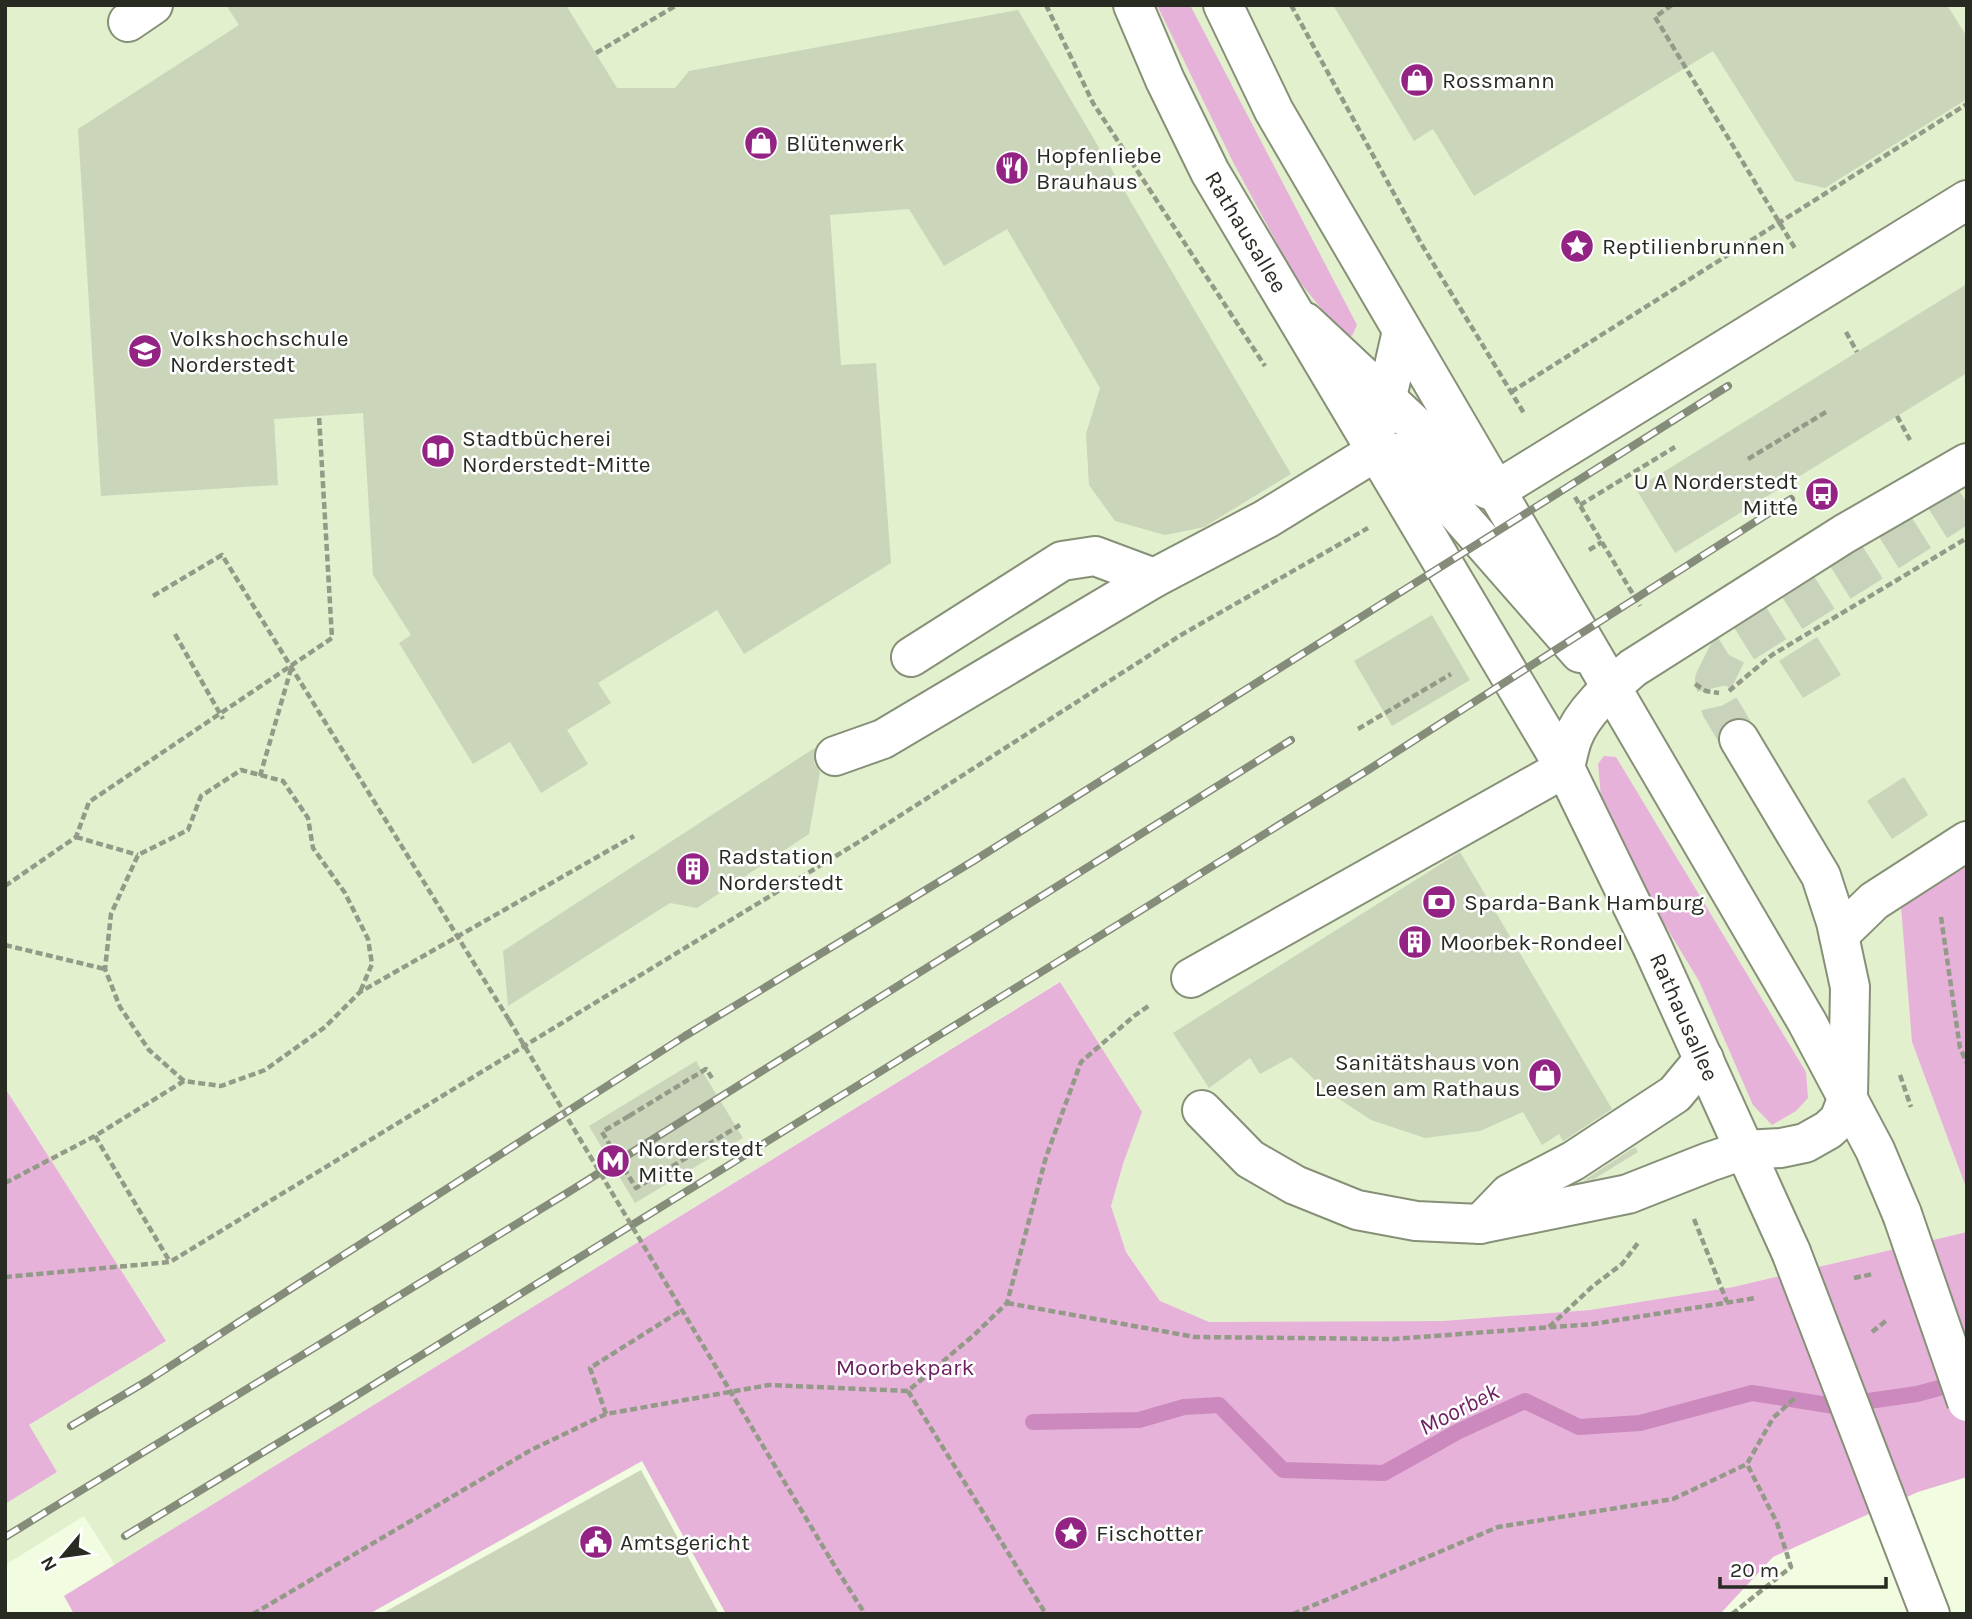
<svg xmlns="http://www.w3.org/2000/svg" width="1972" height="1619" font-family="Karla,sans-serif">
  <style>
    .built { fill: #e2f0ce }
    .green { fill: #e6b2da }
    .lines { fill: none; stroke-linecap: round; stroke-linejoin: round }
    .stream { stroke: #cb89bd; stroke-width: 16 }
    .building { fill: #cad5ba }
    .minor-tunnel { stroke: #c9d2bb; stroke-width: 38; stroke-dasharray: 38 19; stroke-linecap: butt }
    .minor-casing { stroke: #869077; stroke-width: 42 }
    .major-casing { stroke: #869077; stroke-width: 42 }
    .path { stroke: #939a87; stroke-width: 4.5; stroke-dasharray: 7 3.5; stroke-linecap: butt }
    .minor { stroke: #fff; stroke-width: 38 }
    .major { stroke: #fff; stroke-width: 38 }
    .rail-casing { stroke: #858c7a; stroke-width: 8 }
    .rail { stroke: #fff; stroke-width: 5; stroke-dasharray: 16; stroke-linecap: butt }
    .major-bridge-casing { stroke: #869077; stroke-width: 42; stroke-linecap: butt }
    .path-bridge { stroke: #939a87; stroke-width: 4.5; stroke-dasharray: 7 3.5; stroke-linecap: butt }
    .major-bridge { stroke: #fff; stroke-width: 38 }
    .labels { text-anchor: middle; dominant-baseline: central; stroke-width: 5; stroke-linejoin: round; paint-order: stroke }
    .poi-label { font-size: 23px; fill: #272b21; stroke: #fff; text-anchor: start }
    .street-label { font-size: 23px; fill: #272b21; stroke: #fff }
    .park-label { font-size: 23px; fill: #6a1c5f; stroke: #fff }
    .water-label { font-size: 24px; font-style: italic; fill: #6f2163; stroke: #fff }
  </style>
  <rect width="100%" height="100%" fill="#f1fce1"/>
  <path class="built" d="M5,5h1962v849l-55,188 55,148v42l-234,55 -143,23 -148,11 -233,2 -49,-22 -34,-49 -15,-46 13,-45 -65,-179 -944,583 -31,-49 -79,49v-61l52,-32 -29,-46 138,-85 -161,-253z"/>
  <g class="green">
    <path d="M1157,5h33l167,320 -5,11 -10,-2 -48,-59 -62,-115z"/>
    <path d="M1604,756l12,1 190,315 2,26 -12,13 -24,14 -19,-20 -54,-124 -71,-117 -26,-56 -4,-44z"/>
    <path d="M1967,852v338l-55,-148 -12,-148z"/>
    <path d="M1060,982l82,130 -18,49 -13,45 15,46 34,49 49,21 233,-1 148,-11 143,-23 234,-55v245l-49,15 -145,65 -53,57h-994l-84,-153 -273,153h-295l-10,-18z"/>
    <path d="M5,1088l161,253 -137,84 28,47 -52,32z"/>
  </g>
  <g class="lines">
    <path class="stream" d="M1033,1422l106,-2 45,-13 35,-2 64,65 101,3 75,-42 66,-30 54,26 61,-4 112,-30 82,13 83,-12 44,-12"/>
  </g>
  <g class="building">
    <path d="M226,5h340l51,83h58l14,-17 329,-61 273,464 -87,53 -39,8 -50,-14 -26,-36 -3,-51 14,-46 -93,-159 -63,37 -35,-57 -79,6 11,150 35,-2 15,200 -147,91 -27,-44 -119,73 13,20 -44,27 21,34 -47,29 -31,-51 -37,22 -74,-121 12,-8 -38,-60 -10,-162 -89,6 4,66 -177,11 -23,-367 161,-104z"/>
    <path d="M1333,5h614l20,32v62l-142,89 -30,-7 -82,-130 -239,145 -41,-67 -19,12z"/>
    <path d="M1967,284v89l-292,180 -39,-64z"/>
    <path d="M1432,615l38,65 -78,46 -38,-65z"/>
    <path d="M1817,637l24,38 -38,23 -24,-37z"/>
    <path d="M816,747l-2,16 6,9 -11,62 -112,74 -27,-5 -162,103 -5,-55z"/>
    <path d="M1904,777l24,38 -36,24 -25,-38z"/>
    <path d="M1460,852l152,257 -49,32 -4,-7 -17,11 -19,-33 -43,19 -55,7 -54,-18 -47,-31 -33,-32 -31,17 -10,-16 -41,30 -36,-55z"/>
    <path d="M696,1061l47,77 -108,65 -46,-77z"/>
    <path d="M1635,1147l3,5 -44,27 -11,2z"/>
    <path d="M641,1470l78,144h-338z"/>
  </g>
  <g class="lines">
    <path class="minor-tunnel" d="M1739,739l-19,-32 -6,-27 13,-26 240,-151"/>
    <g class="minor-casing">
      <g id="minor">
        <path d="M128,22l25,-17"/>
        <path d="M1305,322l174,163 10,5h8l470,-290"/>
        <path d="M1382,419l20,-88"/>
        <path d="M911,657l151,-96 33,-5 59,22 112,-59 109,-67c19,-2 28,3 42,15l163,186"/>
        <path d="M835,756l48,-17 271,-161"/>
        <path d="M1839,935l35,-34 93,-60"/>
        <path d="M1191,978l374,-210c2,-9 4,-19 7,-28 10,-28 39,-53 61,-72l211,-134 123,-71"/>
        <path d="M1202,1110l48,49 45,26 62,25 59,11 64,3 148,-30 81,-32 35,-12 37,-2 24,-5 23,-13 11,-10 9,-23 2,-110 -14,-65 -15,-46 -82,-137"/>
        <path d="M1480,1224l29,-30 64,-33 102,-67 29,-35"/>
      </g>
    </g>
    <g class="major-casing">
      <g id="major">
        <path d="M1133,5l32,75 45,92 355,596 87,178 139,306"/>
        <path d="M1223,5l51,106 533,911 68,128 27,64"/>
        <path d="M1896,1526l34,88"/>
      </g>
    </g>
    <g class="path">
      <path d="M1046,5l47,98 172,263"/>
      <path d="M1291,5l131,240 103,170"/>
      <path d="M1672,5l-17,12 141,233"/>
      <path d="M596,53l81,-48"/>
      <path d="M1846,332l11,20"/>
      <path d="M1511,392l456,-288"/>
      <path d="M1897,416l13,24"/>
      <path d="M1748,459l78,-47"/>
      <path d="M1575,497l65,109"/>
      <path d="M1580,505l95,-58"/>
      <path d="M1589,550l13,-8"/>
      <path d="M153,596l69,-41 287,465"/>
      <path d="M175,634l48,85"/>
      <path d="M1695,684l11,7 13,2"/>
      <path d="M1729,691l43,-36 195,-117"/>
      <path d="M1358,729l93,-55"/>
      <path d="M260,776l31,-107"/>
      <path d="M76,837l62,18"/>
      <path d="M5,886l71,-49 13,-35 243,-164 -13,-222"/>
      <path d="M1941,917l19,131 7,15"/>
      <path d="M5,945l100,24"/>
      <path d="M1900,1075l11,32"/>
      <path d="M184,1081l-35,-31 -29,-43 -15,-38 6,-55 27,-59 50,-25 13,-34 40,-26 42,11 25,37 5,30 32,45 23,46 4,25 -12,28"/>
      <path d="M629,1116l77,-47 6,9"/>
      <path d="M95,1136l75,126"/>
      <path d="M663,1172l77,-47"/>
      <path d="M5,1183l90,-47 89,-55 37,5 44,-16 60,-43 35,-35 274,-156"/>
      <path d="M1694,1219l33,83"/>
      <path d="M5,1277l165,-15 692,-422 319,-205 187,-107"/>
      <path d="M1854,1278l19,-4"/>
      <path d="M1007,1303l188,34 199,2 199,-15 163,-26"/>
      <path d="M1549,1327l44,-41 29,-22 16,-21"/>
      <path d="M1872,1332l15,-12"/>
      <path d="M908,1391l138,223"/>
      <path d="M606,1414l-16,-46 92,-58"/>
      <path d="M831,1560l34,54"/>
      <path d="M253,1614l278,-164 75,-36 163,-29 139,6 66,-56 33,-32 39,-146 35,-95 53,-46 16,-11"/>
      <path d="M1293,1614l205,-87 175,-28 74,-35 26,-46 23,-21"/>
      <path d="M1732,1614l59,-47 -14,-44 -30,-59"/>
    </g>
    <use href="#minor" class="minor"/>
    <use href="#major" class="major"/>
    <g class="rail-casing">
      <g id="rail">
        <path d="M71,1426l76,-45 538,-345 290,-176 753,-474"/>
        <path d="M125,1536l206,-125 1037,-641 423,-271"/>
        <path d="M5,1537l562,-344 724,-453"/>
      </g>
    </g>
    <use href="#rail" class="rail"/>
    <g class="major-bridge-casing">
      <g id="major-bridge">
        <path d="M1902,1214l65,188"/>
        <path d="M1791,1252l105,274"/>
      </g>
    </g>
    <g class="path-bridge">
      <path d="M509,1020l322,540"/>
      <path d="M629,1116l-27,16 34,56 27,-16"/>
      <path d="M600,1172l18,-12"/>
    </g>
    <use href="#major-bridge" class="major-bridge"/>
  </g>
  <defs>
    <g id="shop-disc" transform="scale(1.75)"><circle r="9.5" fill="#942484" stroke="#fff"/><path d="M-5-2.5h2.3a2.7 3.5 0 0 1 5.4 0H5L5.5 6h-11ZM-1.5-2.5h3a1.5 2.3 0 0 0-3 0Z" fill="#fff"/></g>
    <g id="restaurant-disc" transform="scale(1.75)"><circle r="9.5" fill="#942484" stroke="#fff"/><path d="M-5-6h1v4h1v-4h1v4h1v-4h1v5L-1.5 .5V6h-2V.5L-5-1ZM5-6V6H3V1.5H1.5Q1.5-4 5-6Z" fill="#fff"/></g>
    <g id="sight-disc" transform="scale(1.75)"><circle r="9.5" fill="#942484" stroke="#fff"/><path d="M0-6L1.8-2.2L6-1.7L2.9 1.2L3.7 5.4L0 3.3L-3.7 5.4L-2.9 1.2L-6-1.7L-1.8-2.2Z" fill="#fff"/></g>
    <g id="university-disc" transform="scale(1.75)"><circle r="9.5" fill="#942484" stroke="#fff"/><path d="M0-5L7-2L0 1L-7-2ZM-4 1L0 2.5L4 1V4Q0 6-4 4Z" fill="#fff"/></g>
    <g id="library-disc" transform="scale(1.75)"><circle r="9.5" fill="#942484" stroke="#fff"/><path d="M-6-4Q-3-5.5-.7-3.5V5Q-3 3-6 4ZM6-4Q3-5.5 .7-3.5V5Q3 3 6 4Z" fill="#fff"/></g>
    <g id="bus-disc" transform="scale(1.75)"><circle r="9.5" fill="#942484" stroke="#fff"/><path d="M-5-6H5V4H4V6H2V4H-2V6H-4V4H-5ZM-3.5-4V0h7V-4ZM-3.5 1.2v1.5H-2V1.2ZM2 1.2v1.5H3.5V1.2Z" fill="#fff"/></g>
    <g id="building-disc" transform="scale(1.75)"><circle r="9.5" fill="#942484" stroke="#fff"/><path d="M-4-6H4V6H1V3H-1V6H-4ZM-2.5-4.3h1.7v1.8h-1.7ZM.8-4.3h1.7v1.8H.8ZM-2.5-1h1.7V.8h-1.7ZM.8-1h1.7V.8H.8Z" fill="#fff"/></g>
    <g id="bank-disc" transform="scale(1.75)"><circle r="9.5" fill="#942484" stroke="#fff"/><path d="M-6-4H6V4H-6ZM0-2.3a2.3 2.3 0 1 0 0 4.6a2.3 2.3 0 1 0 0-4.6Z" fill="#fff"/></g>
    <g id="metro-disc" transform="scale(1.75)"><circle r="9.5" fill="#942484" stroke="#fff"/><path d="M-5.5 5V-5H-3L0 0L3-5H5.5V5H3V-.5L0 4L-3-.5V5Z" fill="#fff"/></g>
    <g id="civic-disc" transform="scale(1.75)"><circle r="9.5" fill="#942484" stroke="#fff"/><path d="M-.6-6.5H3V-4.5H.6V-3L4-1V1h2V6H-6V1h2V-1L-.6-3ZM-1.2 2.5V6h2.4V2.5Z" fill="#fff"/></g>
  </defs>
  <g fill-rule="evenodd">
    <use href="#shop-disc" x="1417" y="80"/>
    <use href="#shop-disc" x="761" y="143"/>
    <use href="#restaurant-disc" x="1012" y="168"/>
    <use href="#sight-disc" x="1577" y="246"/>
    <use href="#university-disc" x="145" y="351"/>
    <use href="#library-disc" x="438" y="451"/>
    <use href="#bus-disc" x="1822" y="494"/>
    <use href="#building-disc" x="693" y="869"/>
    <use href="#bank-disc" x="1439" y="902"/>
    <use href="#building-disc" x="1415" y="942"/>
    <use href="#shop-disc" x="1545" y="1075"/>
    <use href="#metro-disc" x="613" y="1161"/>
    <use href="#sight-disc" x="1071" y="1533"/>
    <use href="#civic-disc" x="596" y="1542"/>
  </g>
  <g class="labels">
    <g class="poi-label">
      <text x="1442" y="80">Rossmann</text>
      <text x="786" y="143">Blütenwerk</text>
      <text x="1036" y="155">Hopfenliebe<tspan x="1036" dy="26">Brauhaus</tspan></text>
      <text x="1602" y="246">Reptilienbrunnen</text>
      <text x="170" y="338">Volkshochschule<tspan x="170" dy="26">Norderstedt</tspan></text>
      <text x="462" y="438">Stadtbücherei<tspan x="462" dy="26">Norderstedt-Mitte</tspan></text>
      <text x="1798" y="481" text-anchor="end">U A Norderstedt<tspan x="1798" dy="26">Mitte</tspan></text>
      <text x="718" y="856">Radstation<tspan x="718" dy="26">Norderstedt</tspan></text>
      <text x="1464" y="902">Sparda-Bank Hamburg</text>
      <text x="1440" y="942">Moorbek-Rondeel</text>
      <text x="1520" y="1062" text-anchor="end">Sanitätshaus von<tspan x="1520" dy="26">Leesen am Rathaus</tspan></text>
      <text x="638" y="1148">Norderstedt<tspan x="638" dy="26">Mitte</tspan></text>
      <text x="1096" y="1533">Fischotter</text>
      <text x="620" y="1542">Amtsgericht</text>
    </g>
    <g class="street-label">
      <text transform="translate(1246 232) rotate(59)">Rathausallee</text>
      <text transform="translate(1684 1017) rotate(66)">Rathausallee</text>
    </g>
    <g class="park-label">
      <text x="905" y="1367">Moorbekpark</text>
    </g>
    <g class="water-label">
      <text transform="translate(1459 1409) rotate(-27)">Moorbek</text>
    </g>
  </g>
  <rect width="1972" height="1619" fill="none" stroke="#272b21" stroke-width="14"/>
  <g transform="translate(63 1556) rotate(241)" stroke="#ffffff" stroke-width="5" paint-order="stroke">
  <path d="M0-5L12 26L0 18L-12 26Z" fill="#272b21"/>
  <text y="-10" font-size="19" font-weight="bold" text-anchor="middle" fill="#272b21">N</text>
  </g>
  <path d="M1720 1577v10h166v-10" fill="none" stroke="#272b21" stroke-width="3.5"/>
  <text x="1730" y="1577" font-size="21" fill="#272b21" stroke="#ffffff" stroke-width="5" paint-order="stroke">20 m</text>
</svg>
